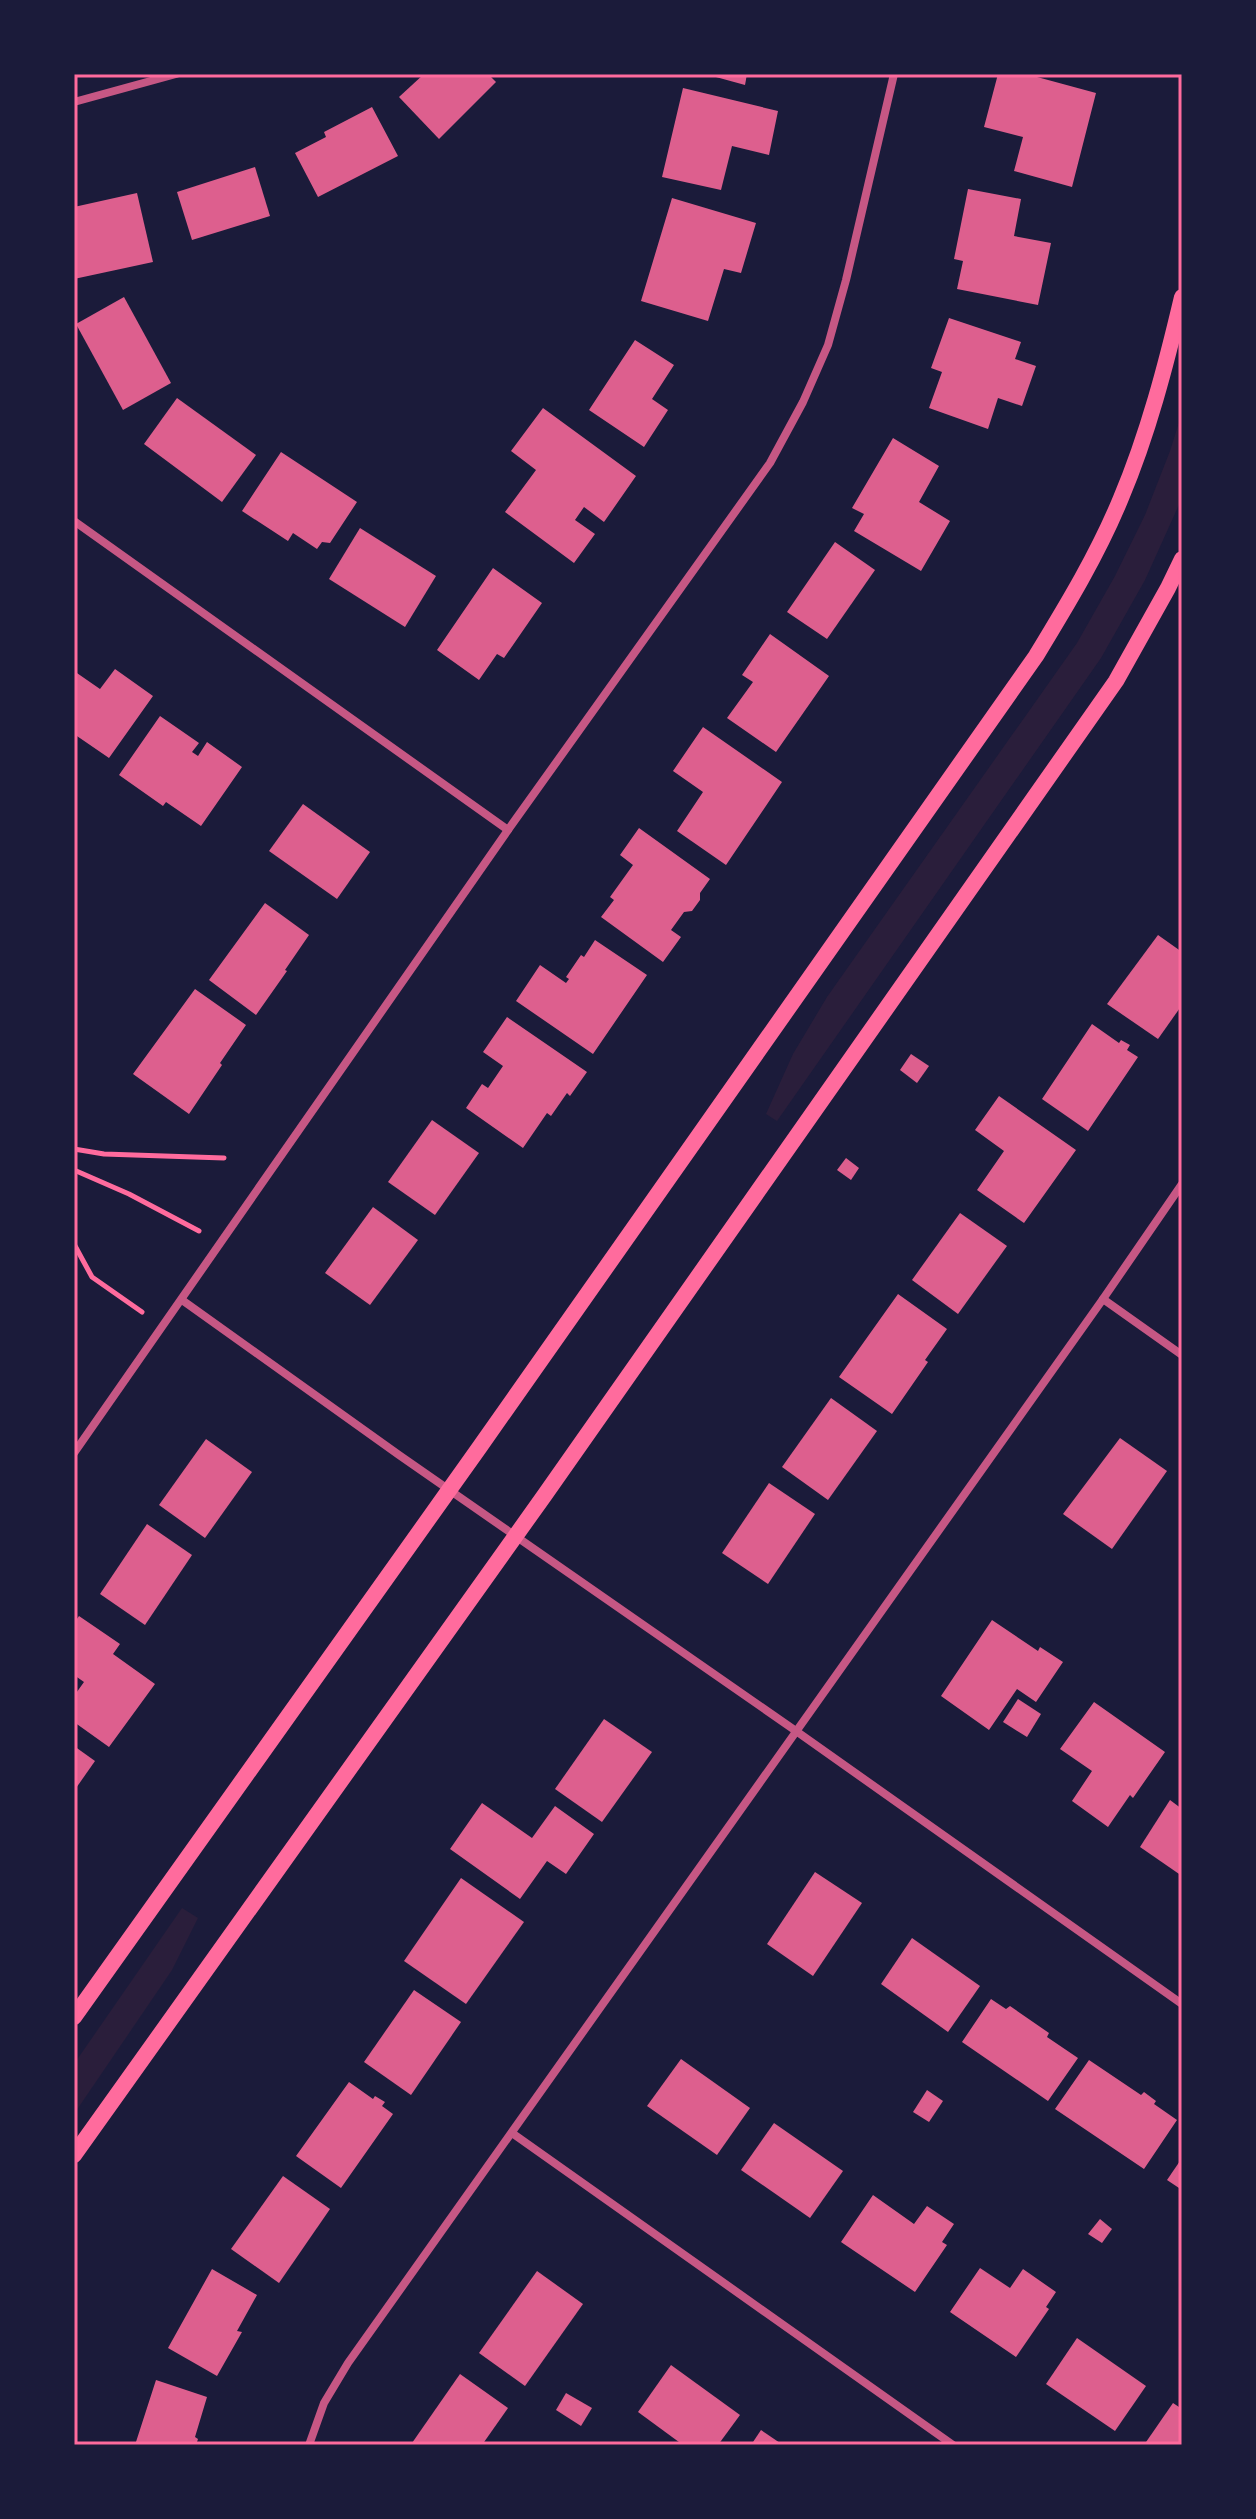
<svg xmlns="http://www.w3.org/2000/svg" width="1256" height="2519" font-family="'Varela Round',sans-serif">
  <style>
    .green { fill: #2a1e3b }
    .building { fill: #dd5f8e }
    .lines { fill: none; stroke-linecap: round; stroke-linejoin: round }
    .path { stroke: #ff6b9d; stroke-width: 5 }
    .minor { stroke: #c65784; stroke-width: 8 }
    .secondary { stroke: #ff6b9d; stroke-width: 16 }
    .neatline { fill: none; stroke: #ff6b9d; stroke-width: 3 }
  </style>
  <rect width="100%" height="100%" fill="#1b1b3a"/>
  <g class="green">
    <path d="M1182,413v85l-37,82 -44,78 -324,463 -11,-7 27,-60 34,-57 250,-354 38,-67 30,-61 25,-64z"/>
    <path d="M182,1908l16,10 -26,52 -98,144v-50z"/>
  </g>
  <g class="building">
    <path d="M424,74h64l8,8 -57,57 -40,-42z"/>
    <path d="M705,74h42l-2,11z"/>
    <path d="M998,74h28l70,19 -24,94 -58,-16 9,-34 -39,-10z"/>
    <path d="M683,88l95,23 -9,44 -37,-9 -11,44 -59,-13z"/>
    <path d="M372,107l26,49 -80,41 -23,-44 31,-16 -2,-5z"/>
    <path d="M255,167l15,49 -78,24 -15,-48z"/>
    <path d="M968,189l53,10 -7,37 37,7 -13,62 -81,-16 6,-28 -9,-2z"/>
    <path d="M137,193l16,69 -79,17v-72z"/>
    <path d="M672,198l84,25 -15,50 -17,-4 -16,52 -67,-20z"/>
    <path d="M124,297l47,86 -48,27 -47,-86z"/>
    <path d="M949,318l72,24 -6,17 21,7 -14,40 -24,-8 -10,31 -59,-21 13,-36 -11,-4z"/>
    <path d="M635,340l39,25 -22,34 16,11 -24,37 -55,-37z"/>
    <path d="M177,398l79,57 -34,47 -78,-58z"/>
    <path d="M543,408l93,68 -32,46 -20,-15 -9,13 20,14 -21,29 -69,-51 31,-42 -25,-19z"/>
    <path d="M893,438l46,28 -20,36 31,19 -29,50 -67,-40 10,-17 -12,-6z"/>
    <path d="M281,452l76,50 -27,41 -8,-1 -5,7 -24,-16 -5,8 -46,-30z"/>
    <path d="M360,528l76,48 -31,51 -76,-48z"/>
    <path d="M835,542l40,28 -48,69 -40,-27z"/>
    <path d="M493,568l49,35 -38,55 -7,-4 -18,26 -42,-30z"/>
    <path d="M770,634l59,42 -53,76 -49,-34 26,-36 -11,-7z"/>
    <path d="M115,669l38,27 -44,62 -35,-24v-63l26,18z"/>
    <path d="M160,716l39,27 -7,9 6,4 9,-14 35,25 -41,59 -35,-24 -3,4 -44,-31z"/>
    <path d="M703,727l79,55 -56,83 -49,-34 26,-39 -30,-21z"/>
    <path d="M303,804l67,48 -33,47 -68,-48z"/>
    <path d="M639,828l71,51 -10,14v7l-8,11 -8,1 -13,18 10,7 -18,25 -62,-45 13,-17 -4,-3 23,-32 -13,-10z"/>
    <path d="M265,903l44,32 -24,35 2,1 -31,44 -47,-35z"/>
    <path d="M1158,935l24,17v53l-24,34 -51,-35z"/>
    <path d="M595,940l52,35 -54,79 -77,-53 24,-36 26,18 3,-4 -3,-2 15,-22 3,2z"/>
    <path d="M195,989l51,36 -26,38 2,2 -33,49 -56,-40z"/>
    <path d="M507,1017l80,55 -17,24 -3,-3 -16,23 -4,-3 -24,35 -57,-40 16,-24 6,4 15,-22 -20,-14z"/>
    <path d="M1092,1024l27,19 2,-3 9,5 -3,5 11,7 -50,74 -46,-32z"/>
    <path d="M911,1054l18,12 -12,17 -17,-13z"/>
    <path d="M999,1096l77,54 -52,73 -47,-33 27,-39 -29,-21z"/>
    <path d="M432,1120l47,33 -44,62 -47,-33z"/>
    <path d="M846,1158l13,10 -8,12 -14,-10z"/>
    <path d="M373,1207l45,33 -48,65 -45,-32z"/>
    <path d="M960,1213l47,33 -49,68 -46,-34z"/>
    <path d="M898,1294l49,35 -22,31 3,2 -36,52 -53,-37z"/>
    <path d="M831,1398l46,33 -49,69 -46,-33z"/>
    <path d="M1120,1438l47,33 -55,78 -49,-35z"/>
    <path d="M206,1439l46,33 -47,66 -46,-33z"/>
    <path d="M769,1483l46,31 -47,70 -46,-31z"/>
    <path d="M147,1524l45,31 -47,70 -45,-31z"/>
    <path d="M79,1616l41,28 -7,10 42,30 -46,63 -35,-25v-26l10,-14 -10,-7v-52z"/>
    <path d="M992,1620l46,31 2,-4 23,15 -27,40 -19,-13 -28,41 -48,-34z"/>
    <path d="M1018,1699l23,15 -14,23 -24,-15z"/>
    <path d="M1094,1702l71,50 -32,46 -3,-3 -22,32 -36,-26 20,-30 -32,-22z"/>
    <path d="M604,1719l48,33 -50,70 -47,-33z"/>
    <path d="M74,1746l21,15 -21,30z"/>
    <path d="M1170,1800l12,9v67l-42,-29z"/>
    <path d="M482,1803l50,35 23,-32 39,28 -28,40 -19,-13 -27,38 -70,-50z"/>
    <path d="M815,1872l47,31 -49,73 -46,-32z"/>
    <path d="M461,1878l63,44 -58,82 -62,-43z"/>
    <path d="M912,1938l68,48 -32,46 -67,-48z"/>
    <path d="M414,1990l47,32 -50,73 -47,-33z"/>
    <path d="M991,1999l15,10 4,-3 39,27 -2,4 31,21 -30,43 -86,-59z"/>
    <path d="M681,2059l69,49 -33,47 -70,-49z"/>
    <path d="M1089,2060l52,35 3,-3 12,9 -2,3 23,16 -33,49 -89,-60z"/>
    <path d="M349,2082l24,17 2,-3 10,6 -3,4 11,8 -52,74 -45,-32z"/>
    <path d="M927,2090l16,11 -14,21 -16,-10z"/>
    <path d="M774,2123l69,48 -33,47 -69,-48z"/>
    <path d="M1182,2158v32l-15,-10z"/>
    <path d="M283,2176l47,33 -51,74 -48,-34z"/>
    <path d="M873,2195l41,29 13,-18 27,18 -12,18 5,3 -32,47 -74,-50z"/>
    <path d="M1100,2219l12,10 -10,14 -14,-9z"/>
    <path d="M980,2268l30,20 13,-19 33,23 -10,15 3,2 -33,48 -66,-45z"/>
    <path d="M212,2269l45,26 -20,36 5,1 -25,44 -49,-28z"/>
    <path d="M537,2271l46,33 -58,82 -46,-33z"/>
    <path d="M1077,2338l69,48 -31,45 -69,-47z"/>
    <path d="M671,2365l69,50 -22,30h-35l-45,-33z"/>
    <path d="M460,2374l48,34 -26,37h-68l-2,-2z"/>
    <path d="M156,2380l51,17 -12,40 3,2 -2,6h-61z"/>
    <path d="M566,2393l26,15 -11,18 -25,-16z"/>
    <path d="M1173,2403l9,6v36h-38z"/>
    <path d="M761,2430l22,15h-32z"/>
  </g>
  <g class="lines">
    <g class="path">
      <path d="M74,1149l30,5 120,4"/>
      <path d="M74,1170l55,24 70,37"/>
      <path d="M74,1244l18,33 50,35"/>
    </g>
    <g class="minor">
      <path d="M74,102l102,-28"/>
      <path d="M74,521l434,309"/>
      <path d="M1103,1299l79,56"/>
      <path d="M182,1300l217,155 397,276 386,273"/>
      <path d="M74,1453l434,-623 262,-367 33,-61 25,-57 18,-65 48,-206"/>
      <path d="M512,2133l441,312"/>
      <path d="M309,2445l15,-42 24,-40 755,-1064 79,-115"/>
    </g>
    <g class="secondary">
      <path d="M74,2017l405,-569 557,-792c31,-51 62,-102 85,-158 27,-64 45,-133 61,-201"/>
      <path d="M74,2155l470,-659 572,-815 52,-93 14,-29"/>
    </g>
  </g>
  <rect width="1256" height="2519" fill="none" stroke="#1b1b3a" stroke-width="152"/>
  <rect x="76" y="76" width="1104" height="2367" class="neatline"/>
</svg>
